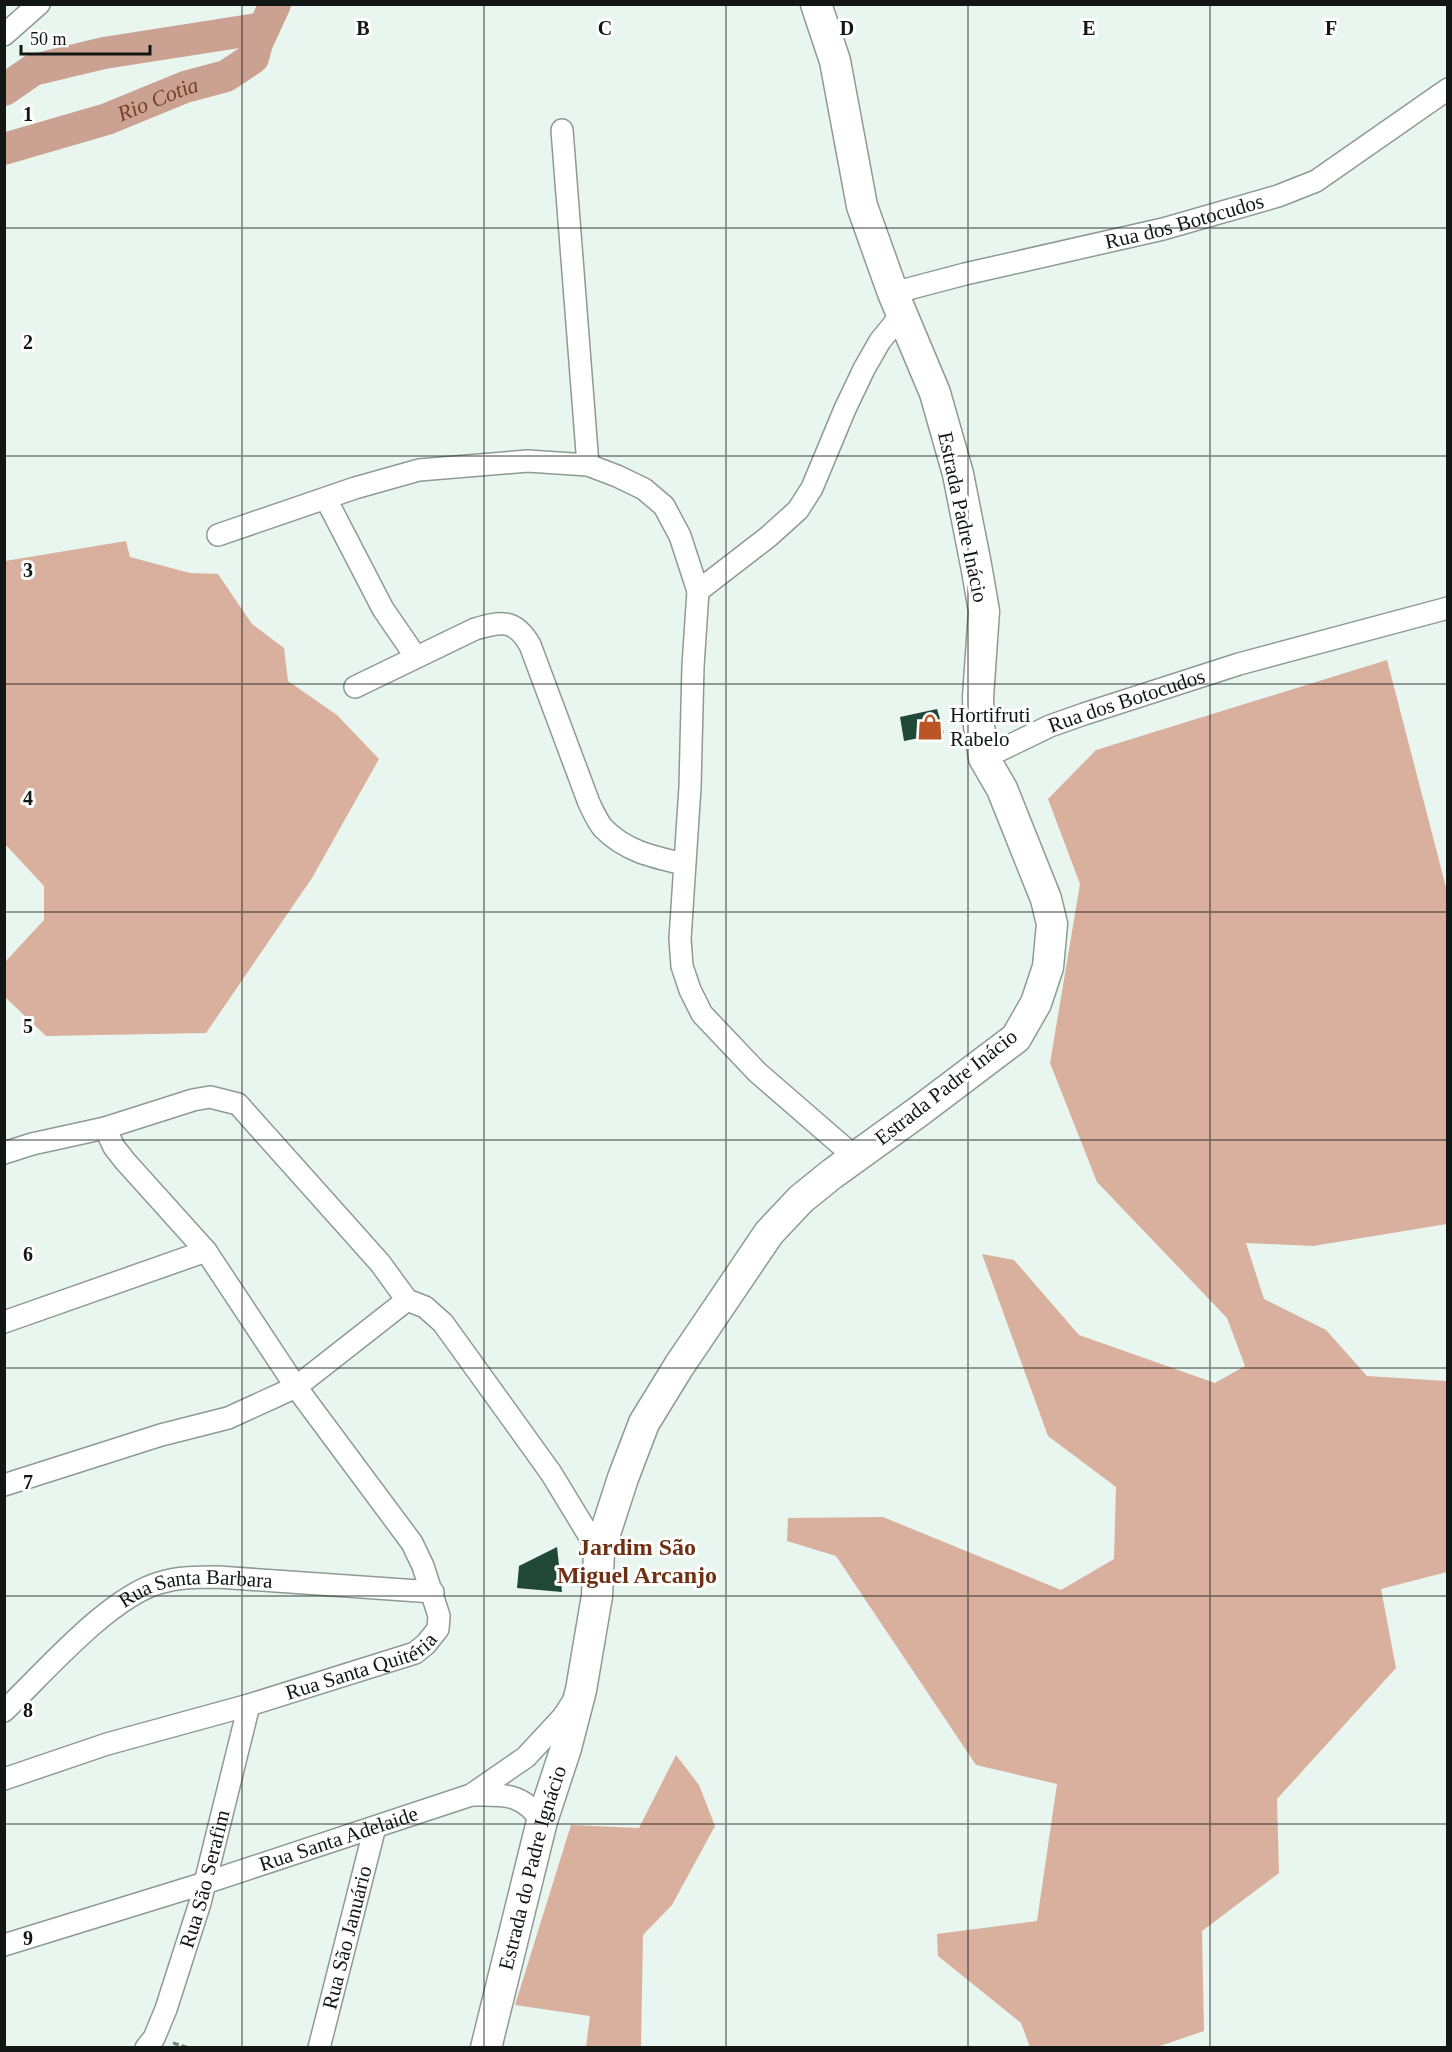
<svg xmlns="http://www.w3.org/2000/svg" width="1452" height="2052" font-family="Georgia,serif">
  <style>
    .forest { fill: #d9af9e }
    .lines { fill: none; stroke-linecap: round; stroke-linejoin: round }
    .river { stroke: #cba291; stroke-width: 32 }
    .building { fill: #204837 }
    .street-casing { stroke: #8e9a94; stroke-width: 24 }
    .secondary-casing { stroke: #8e9a94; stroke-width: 33 }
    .path { stroke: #7b847f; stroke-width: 3; stroke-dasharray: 6 3; stroke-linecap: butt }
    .street { stroke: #fff; stroke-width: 21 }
    .secondary { stroke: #fff; stroke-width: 30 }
    .grid { fill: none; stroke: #121614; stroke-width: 1.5; stroke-opacity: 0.55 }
    .labels { text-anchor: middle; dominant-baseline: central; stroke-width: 6; stroke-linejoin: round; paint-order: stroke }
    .street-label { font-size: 21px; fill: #121614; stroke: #fff }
    .poi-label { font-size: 21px; fill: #121614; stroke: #fff; text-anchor: start }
    .water-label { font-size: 22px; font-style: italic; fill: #774029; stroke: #fff }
    .quarter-label { font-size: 24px; font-weight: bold; fill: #6f2f11; stroke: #fff }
    .grid-label { font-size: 20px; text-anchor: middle; font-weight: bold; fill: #121614; stroke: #fff; stroke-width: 6; stroke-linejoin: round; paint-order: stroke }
  </style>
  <rect width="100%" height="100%" fill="#e8f6ef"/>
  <g class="forest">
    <path d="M126,541l4,16 60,16 28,1 34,50 32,24 4,33 49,34 42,44 -67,119 -106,155 -160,3 -41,-39v-35l39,-42v-34l-39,-42v-283z"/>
    <path d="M1387,660l60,231v333l-134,22 -67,-3 18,56 62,31 41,46 80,5v191l-66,17 15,79 -119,131 2,74 -77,58 2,100 -47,16h-127l-9,-24 -83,-67 -1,-22 100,-13 20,-137 -81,-19 -140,-209 -49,-15 1,-23 95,-1 178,73 53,-31 2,-72 -68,-51 -66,-182 32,6 65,75 136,48 30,-17 -18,-48 -130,-136 -47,-119 30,-179 -32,-85 48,-49z"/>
    <path d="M676,1755l23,30 16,41 -43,79 -29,30 -2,112h-55l4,-31 -75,-11 56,-180 68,3z"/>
  </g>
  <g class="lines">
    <g class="river">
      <path d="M4,90l29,-20 71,-17 160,-25"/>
      <path id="s1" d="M4,149l103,-30 78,-32 41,-11 27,-18 4,-15 18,-39"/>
    </g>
  </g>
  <g class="building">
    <path d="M937,709l7,24 -40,8 -4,-24z"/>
    <path d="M557,1547l5,45 -45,-4 2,-22z"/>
  </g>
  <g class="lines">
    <g class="street-casing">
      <g id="street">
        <path d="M4,35l35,-31"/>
        <path d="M562,130l26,335"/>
        <path id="s2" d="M893,293l72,-19 198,-45 115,-33 38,-15 132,-92"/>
        <path d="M326,499l57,110 33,48"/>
        <path d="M218,535l137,-47 64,-18 109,-9 60,4 29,11 27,13 20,17 16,30 18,55"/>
        <path d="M355,687l120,-58c27,-8 40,-10 55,16l59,158c4,8 8,18 14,25 22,23 50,29 81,36"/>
        <path id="s3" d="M984,758l66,-32 34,-12 155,-50 209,-56"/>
        <path d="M4,1153l28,-9 73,-16 88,-28 17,-3 28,7 142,159 27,37 -111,87 -68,31 -67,17 -157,50"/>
        <path d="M855,1157l-98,-85 -55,-58 -12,-24 -8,-24 -2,-27 10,-152 3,-121 5,-75 70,-54 30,-27 14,-22 33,-79 19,-40 16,-28 22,-27"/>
        <path d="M407,1300l18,7 18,16 108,150 48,79"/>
        <path d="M4,1322l202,-71"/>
        <path id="s4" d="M4,1711c40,-38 104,-113 155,-128 19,-6 39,-6 59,-6l215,15"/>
        <path id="s5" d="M4,1779l103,-35 142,-39 166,-52 11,-9 12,-15 1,-13 -16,-50 -11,-23 -116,-156 -90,-136 -81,-90 -11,-14 -9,-19"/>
        <path d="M471,1795c33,0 50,-3 71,26"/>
        <path id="s6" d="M4,1945l201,-62 266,-88 55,-38 37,-40 11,-17"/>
        <path id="s7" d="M146,2048l8,-10 12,-29 34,-106 49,-198"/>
        <path id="s8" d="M319,2048l56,-221"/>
      </g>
    </g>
    <g class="secondary-casing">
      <g id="secondary">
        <path id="s9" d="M486,2048l56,-227 24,-73 15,-58 16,-94 2,-44 24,-74 21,-55 35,-57 90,-133 32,-34 31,-25 86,-62 98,-74 20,-35 12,-36 4,-43 -6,-25 -44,-110 -18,-31 -5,-32 -1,-29 6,-86 -8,-46 -18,-91 -23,-81 -42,-100 -31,-87 -27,-145 -19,-57"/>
      </g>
    </g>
    <path class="path" d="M173,2043l16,5"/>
    <use href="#street" class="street"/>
    <use href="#secondary" class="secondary"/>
  </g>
  <path class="grid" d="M242,4v2044M484,4v2044M726,4v2044M968,4v2044M1210,4v2044M4,228h1444M4,456h1444M4,684h1444M4,912h1444M4,1140h1444M4,1368h1444M4,1596h1444M4,1824h1444"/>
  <defs>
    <g id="shop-bare" transform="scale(2.07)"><path d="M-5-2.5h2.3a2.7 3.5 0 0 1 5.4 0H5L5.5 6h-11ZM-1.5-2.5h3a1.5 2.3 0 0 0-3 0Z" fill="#ba5526" stroke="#fff" stroke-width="2.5" paint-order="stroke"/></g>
  </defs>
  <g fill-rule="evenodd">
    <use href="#shop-bare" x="930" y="727"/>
  </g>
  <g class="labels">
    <g class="street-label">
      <text stroke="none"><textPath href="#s2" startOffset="300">Rua dos Botocudos</textPath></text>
      <text transform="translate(963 517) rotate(78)">Estrada Padre Inácio</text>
      <text stroke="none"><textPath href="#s3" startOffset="154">Rua dos Botocudos</textPath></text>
      <text transform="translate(946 1087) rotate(-38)">Estrada Padre Inácio</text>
      <text stroke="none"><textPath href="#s4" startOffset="238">Rua Santa Barbara</textPath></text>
      <text stroke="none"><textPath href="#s5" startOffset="375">Rua Santa Quitéria</textPath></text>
      <text stroke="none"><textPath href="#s6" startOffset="351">Rua Santa Adelaide</textPath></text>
      <text stroke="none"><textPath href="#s9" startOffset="186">Estrada do Padre Ignácio</textPath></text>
      <text stroke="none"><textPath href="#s7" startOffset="180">Rua São Serafim</textPath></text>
      <text stroke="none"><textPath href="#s8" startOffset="114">Rua São Januário</textPath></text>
    </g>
    <g class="poi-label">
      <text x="950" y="715">Hortifruti<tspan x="950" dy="24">Rabelo</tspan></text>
    </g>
    <g class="water-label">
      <text stroke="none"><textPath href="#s1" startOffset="162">Rio Cotia</textPath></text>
    </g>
    <g class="quarter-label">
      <text x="637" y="1547">Jardim São<tspan x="637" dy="28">Miguel Arcanjo</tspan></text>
    </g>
  </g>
  <g class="grid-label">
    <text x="363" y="35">B</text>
    <text x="605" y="35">C</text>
    <text x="847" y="35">D</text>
    <text x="1089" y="35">E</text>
    <text x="1331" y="35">F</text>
    <text x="28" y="121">1</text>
    <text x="28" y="349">2</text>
    <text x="28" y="577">3</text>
    <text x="28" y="805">4</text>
    <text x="28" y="1033">5</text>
    <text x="28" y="1261">6</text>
    <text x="28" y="1489">7</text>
    <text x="28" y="1717">8</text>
    <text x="28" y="1945">9</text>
  </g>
  <rect width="1452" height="2052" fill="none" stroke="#121614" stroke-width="12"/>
  <path d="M21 45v9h129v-9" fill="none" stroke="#121614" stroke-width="3"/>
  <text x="30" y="45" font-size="18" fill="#121614" stroke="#ffffff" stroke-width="4.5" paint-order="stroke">50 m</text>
</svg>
